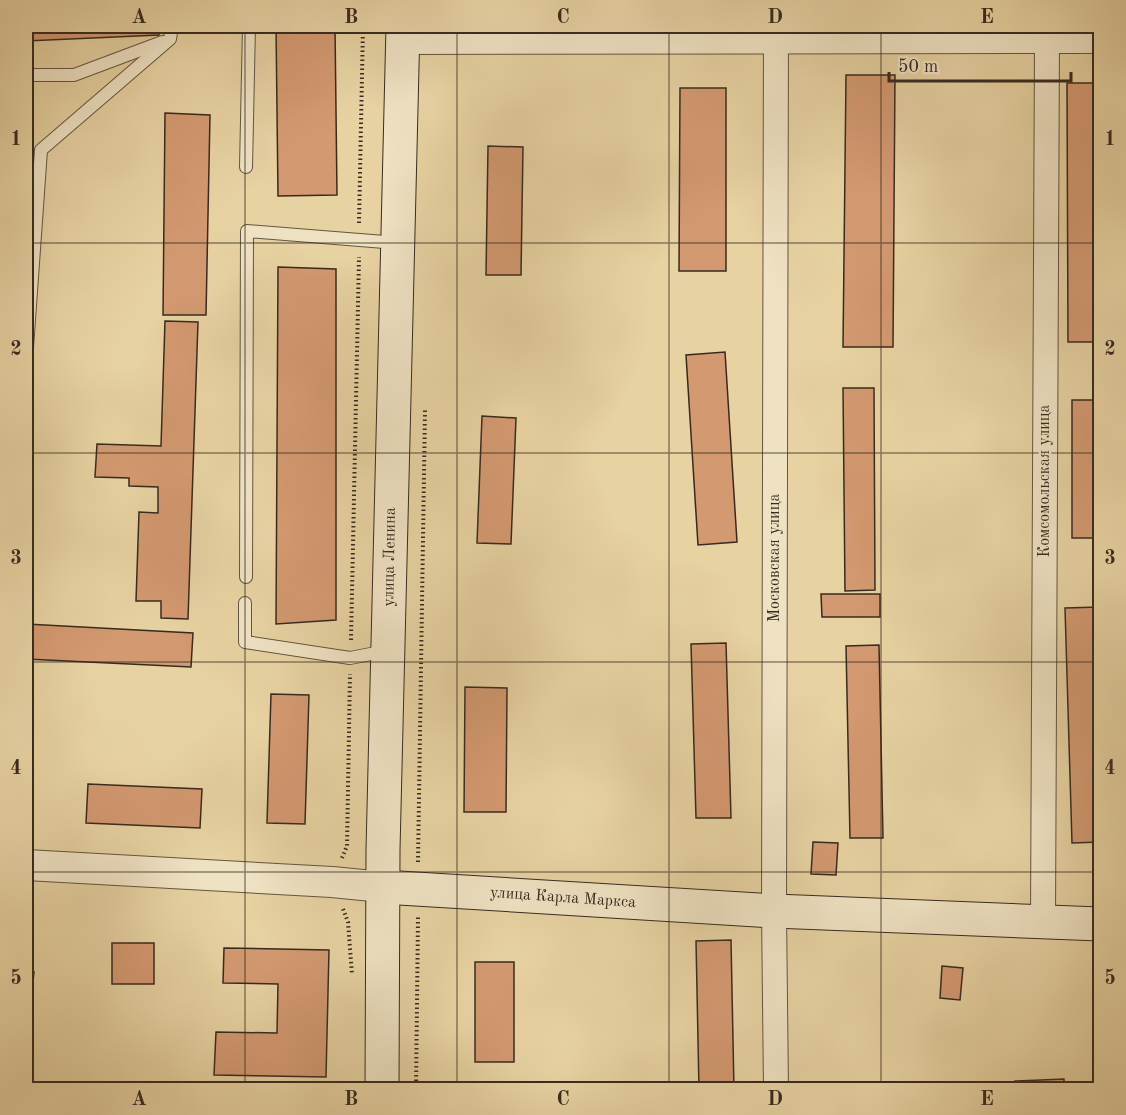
<svg xmlns="http://www.w3.org/2000/svg" width="1126" height="1115" font-family="'Old Standard TT',serif">
  <style>
    .building { fill: #d39971; stroke: #372b1f; stroke-width: 1.5 }
    .lines { fill: none; stroke-linecap: round; stroke-linejoin: round }
    .service-casing { stroke: #635540; stroke-width: 14 }
    .minor-casing { stroke: #635540; stroke-width: 26 }
    .tertiary-casing { stroke: #635540; stroke-width: 32 }
    .secondary-casing { stroke: #372b1f; stroke-width: 35 }
    .path { stroke: #372b1f; stroke-width: 4; stroke-dasharray: 1.5 3; stroke-linecap: butt }
    .service { stroke: #efe2c3; stroke-width: 12 }
    .minor { stroke: #efe2c3; stroke-width: 24 }
    .tertiary { stroke: #efe2c3; stroke-width: 30 }
    .secondary { stroke: #efe2c3; stroke-width: 33 }
    .grid { fill: none; stroke: #372b1f; stroke-width: 1.5; stroke-opacity: 0.55 }
    .labels { text-anchor: middle; dominant-baseline: central; stroke-width: 4.5; stroke-linejoin: round; paint-order: stroke }
    .street-label { font-size: 16px; fill: #372b1f; stroke: #efe2c3 }
    .neatline { fill: none; stroke: #372b1f; stroke-width: 2 }
    .grid-label { font-size: 20px; text-anchor: middle; font-weight: bold; fill: #372b1f }
  </style>
  <rect width="100%" height="100%" fill="#e7d2a2"/>
  <filter id="stains"><feTurbulence type="fractalNoise" baseFrequency=".00333" numOctaves="4"/><feColorMatrix values="0 0 0 0 .2 0 0 0 0 .09 0 0 0 0 .02 0 0 0 .5 -.17"/></filter>
  <radialGradient id="worn" r=".72"><stop offset=".6" stop-color="#630" stop-opacity="0"/><stop offset="1" stop-color="#630" stop-opacity=".3"/></radialGradient>
  <g class="building">
    <path d="M26,26h133v9l-133,6z"/>
    <path d="M276,26h59l2,169 -59,1z"/>
    <path d="M846,75h49l-2,272h-50z"/>
    <path d="M1067,83h33v259h-32z"/>
    <path d="M680,88h46v183h-47z"/>
    <path d="M165,113l45,2 -4,200h-43z"/>
    <path d="M488,146l35,1 -2,128h-35z"/>
    <path d="M278,267l58,2v351l-60,4z"/>
    <path d="M165,321l33,1 -10,297 -27,-1v-17h-25l3,-89 19,1v-26l-29,-1v-8l-34,-1 2,-33 64,2z"/>
    <path d="M725,352l12,190 -39,3 -12,-190z"/>
    <path d="M843,388h31l1,202 -30,1z"/>
    <rect x="1072" y="400" width="28" height="138"/>
    <path d="M482,416l34,2 -5,126 -34,-1z"/>
    <path d="M821,594h59v23h-58z"/>
    <path d="M1100,607v235l-28,1 -7,-235z"/>
    <path d="M26,624l167,9 -2,34 -165,-8z"/>
    <path d="M726,643l5,175h-35l-5,-174z"/>
    <path d="M879,645l4,193h-33l-4,-192z"/>
    <path d="M465,687l42,1 -1,124h-42z"/>
    <path d="M271,694l38,1 -4,129 -38,-1z"/>
    <path d="M88,784l114,5 -2,39 -114,-5z"/>
    <path d="M813,842l25,1 -2,32 -25,-1z"/>
    <path d="M731,940l3,150h-35l-3,-149z"/>
    <rect x="112" y="943" width="42" height="41"/>
    <path d="M224,948l105,2 -3,127 -112,-2 2,-43 61,1 1,-49 -55,-1z"/>
    <rect x="475" y="962" width="39" height="100"/>
    <path d="M942,966l21,2 -3,32 -20,-2z"/>
    <path d="M26,971l8,1 -4,38 -4,-1z"/>
    <path d="M1064,1079v11h-48l-1,-9z"/>
  </g>
  <g class="lines">
    <g class="service-casing">
      <g id="service">
        <path d="M26,75h48l88,-33"/>
        <path d="M246,167l3,-141"/>
        <path d="M26,362l15,-212 129,-111 2,-13"/>
        <path d="M246,577l1,-346 150,12"/>
        <path d="M245,603v39l105,16 36,-7"/>
      </g>
    </g>
    <g class="minor-casing">
      <g id="minor">
        <path d="M776,26l-2,885 2,179"/>
        <path d="M403,42l697,-1"/>
        <path d="M1043,921l4,-880"/>
      </g>
    </g>
    <g class="tertiary-casing">
      <path id="tertiary" d="M26,865l306,17 51,5"/>
    </g>
    <g class="secondary-casing">
      <g id="secondary">
        <path d="M383,887l391,24 326,13"/>
        <path d="M382,1090l1,-240 20,-824"/>
      </g>
    </g>
    <g class="path">
      <path d="M359,223l4,-197"/>
      <path d="M351,640l8,-383"/>
      <path d="M342,858l5,-12 3,-172"/>
      <path d="M418,862l7,-452"/>
      <path d="M343,909l5,13 4,53"/>
      <path d="M416,1090l2,-173"/>
    </g>
    <use href="#service" class="service"/>
    <use href="#minor" class="minor"/>
    <use href="#tertiary" class="tertiary"/>
    <use href="#secondary" class="secondary"/>
  </g>
  <path class="grid" d="M245,26v1064M457,26v1064M669,26v1064M881,26v1064M26,243h1074M26,453h1074M26,662h1074M26,872h1074"/>
  <g class="labels">
    <g class="street-label">
      <text transform="translate(1045 481) rotate(-90)">Комсомольская улица</text>
      <text transform="translate(390 557) rotate(-89)">улица Ленина</text>
      <text transform="translate(775 558) rotate(-90)">Московская улица</text>
      <text transform="translate(563 898) rotate(4)">улица Карла Маркса</text>
    </g>
  </g>
  <rect width="1126" height="1115" fill="none" stroke="#e7d2a2" stroke-width="66"/>
  <path d="M889 72v9h182v-9" fill="none" stroke="#372b1f" stroke-width="3"/>
  <text x="898" y="72" font-size="18" fill="#372b1f" stroke="#efe2c3" stroke-width="4.5" paint-order="stroke">50 m</text>
  <rect x="33" y="33" width="1060" height="1049" class="neatline"/>
  <g class="grid-label">
    <text x="139" y="23">A</text>
    <text x="351" y="23">B</text>
    <text x="563" y="23">C</text>
    <text x="775" y="23">D</text>
    <text x="987" y="23">E</text>
    <text x="16" y="145">1</text>
    <text x="1110" y="145">1</text>
    <text x="16" y="355">2</text>
    <text x="1110" y="355">2</text>
    <text x="16" y="564">3</text>
    <text x="1110" y="564">3</text>
    <text x="16" y="774">4</text>
    <text x="1110" y="774">4</text>
    <text x="16" y="984">5</text>
    <text x="1110" y="984">5</text>
    <text x="139" y="1105">A</text>
    <text x="351" y="1105">B</text>
    <text x="563" y="1105">C</text>
    <text x="775" y="1105">D</text>
    <text x="987" y="1105">E</text>
  </g>
  <rect width="100%" height="100%" filter="url(#stains)"/>
  <rect width="100%" height="100%" fill="url(#worn)"/>
</svg>
